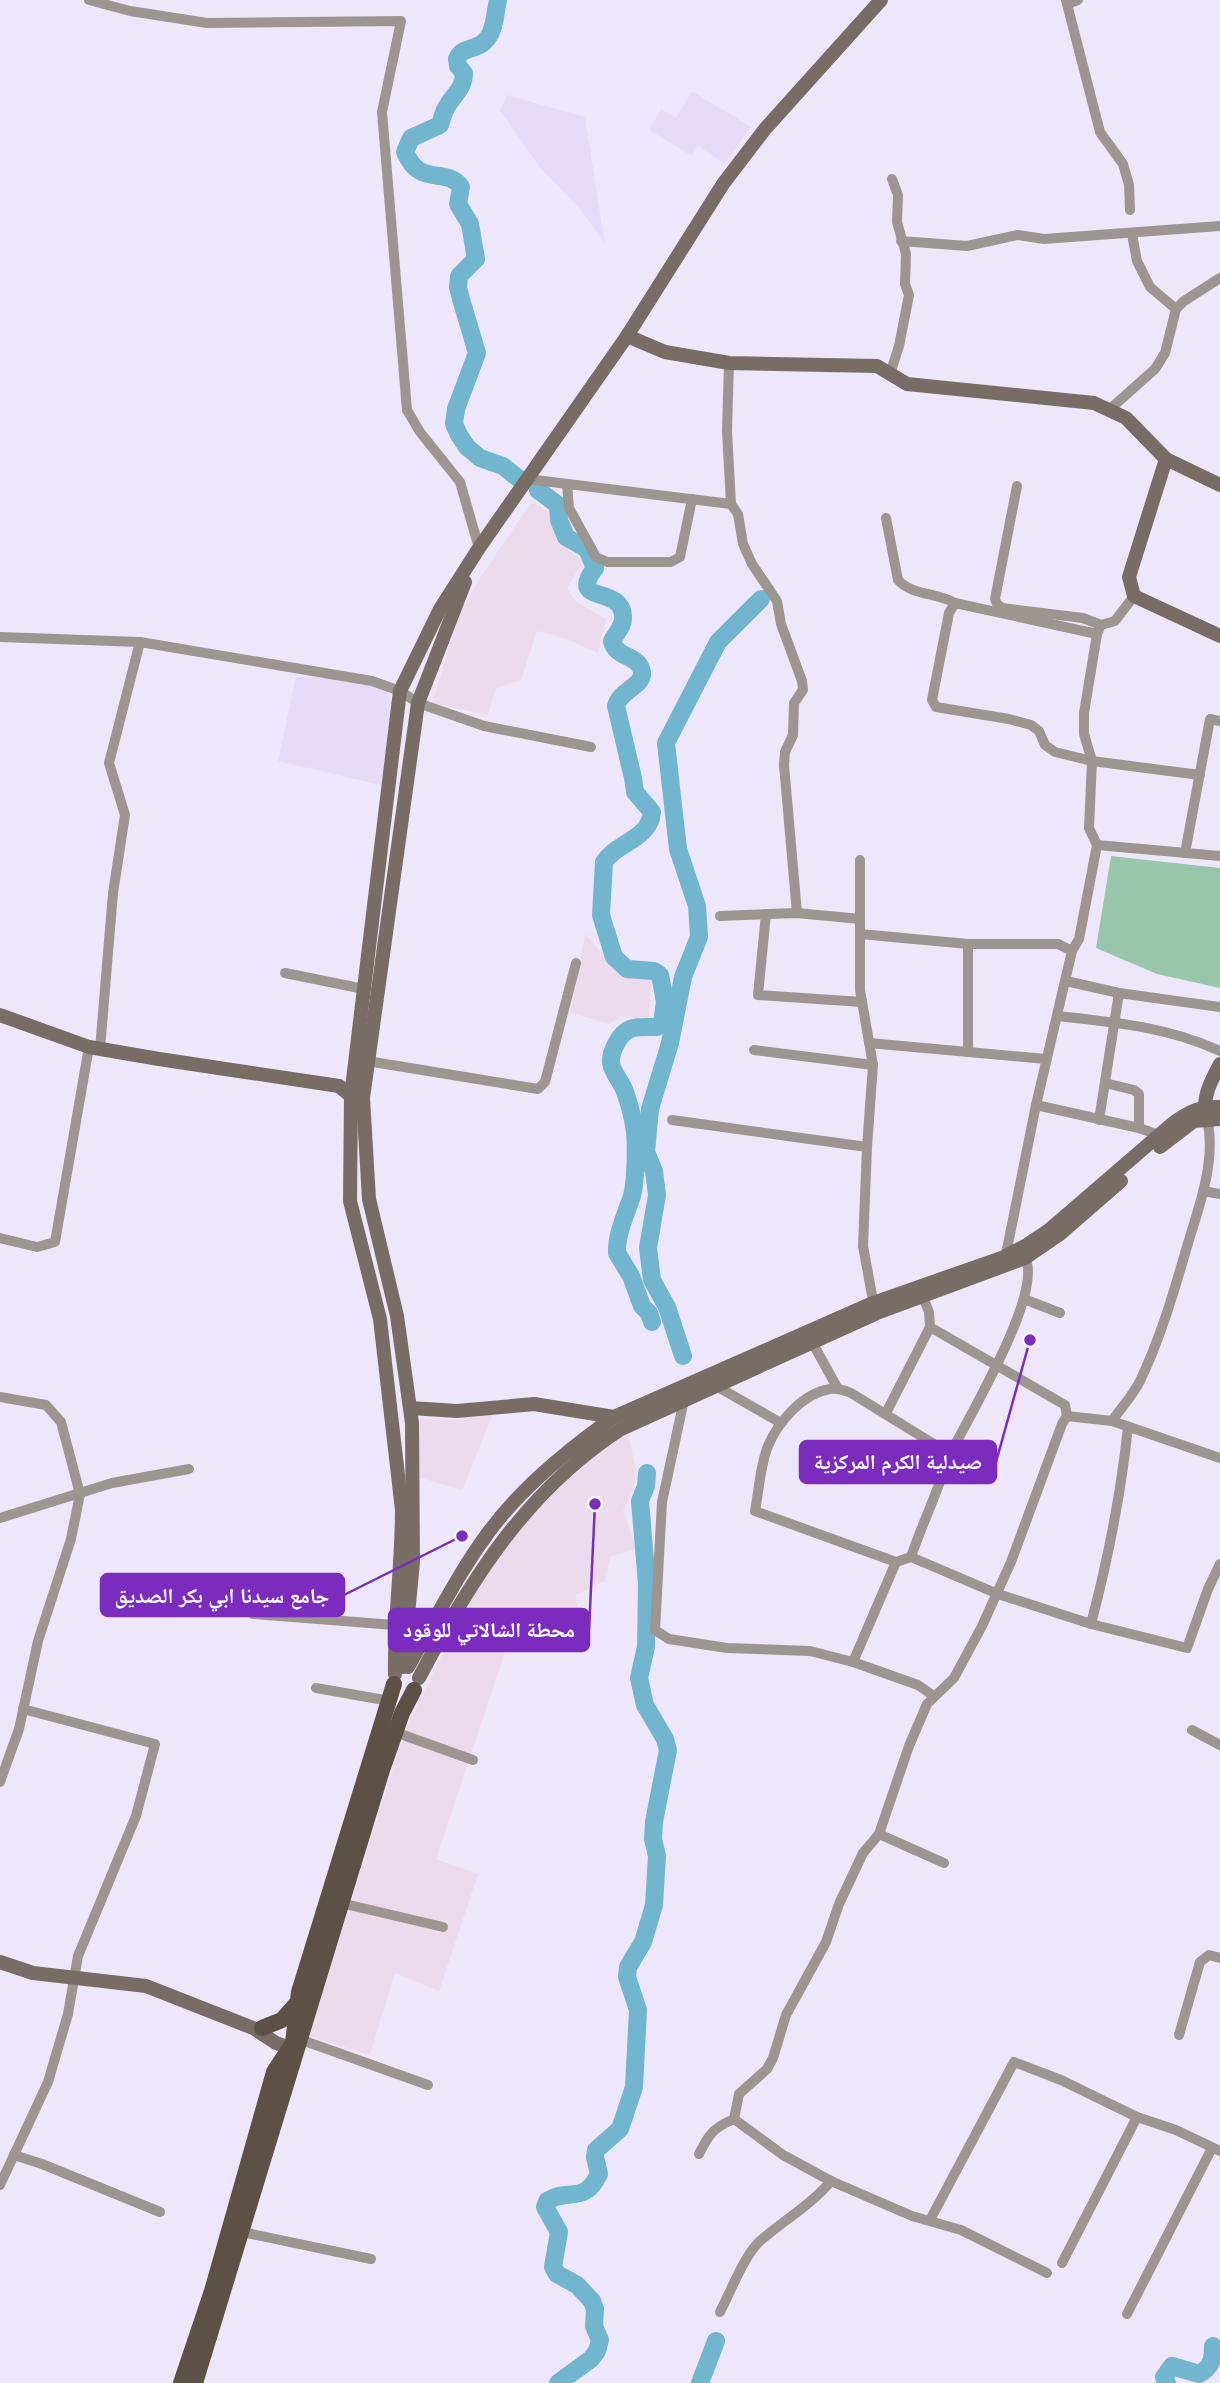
<svg xmlns="http://www.w3.org/2000/svg" width="1220" height="2383" font-family="'Open Sans','Noto Naskh Arabic',sans-serif">
  <style>
    .commercial { fill: #ecdbec }
    .built { fill: #e6dcf7 }
    .green { fill: #98c6ab }
    .lines { fill: none; stroke-linecap: round; stroke-linejoin: round }
    .river { stroke: #71b5ce; stroke-width: 18 }
    .street { stroke: #9d9690; stroke-width: 10 }
    .secondary { stroke: #776d64; stroke-width: 14 }
    .primary { stroke: #5d5146; stroke-width: 16 }
    .leader { fill: none; stroke: #7b2cbf; stroke-width: 2.5 }
    .callout-dot { fill: #7b2cbf; stroke: #faf7ff; stroke-width: 2.5 }
    .callout { fill: #7b2cbf; stroke: #7b2cbf; stroke-width: 2.5 }
    .callout-label { font-size: 21px; text-anchor: middle; font-weight: bold; fill: #fff }
  </style>
  <rect width="100%" height="100%" fill="#eee7fb"/>
  <g class="commercial">
    <path d="M532,501l17,12 7,26 27,23 -16,26 8,13 31,18 -8,34 -34,-15 -27,-7 -16,49 -25,8 -8,27 -56,-12 26,-85 20,-37z"/>
    <path d="M585,934l37,42 30,2 -3,41 -27,-2 -13,7 -38,-11z"/>
    <path d="M494,1411l-32,79 -44,-13 2,-58 39,1z"/>
    <path d="M628,1433l8,37 -3,20 -10,21 13,37 -26,9 -5,24 -29,14 4,47 -66,-17 -78,234 42,15 -39,117 -44,-18 -25,82 -61,-19 96,-306 57,-116 35,-58 37,-43 63,-61z"/>
  </g>
  <g class="built">
    <path d="M692,91l59,36 -27,37 -26,-18 -6,10 -43,-26 12,-21 15,9z"/>
    <path d="M507,95l78,22 20,128 -23,-34 -42,-43 -40,-58z"/>
    <path d="M296,677l43,1 47,11 11,21 -8,77 -111,-26z"/>
  </g>
  <path class="green" d="M1111,856l109,12v120l-63,-14 -61,-26z"/>
  <g class="lines">
    <g class="river">
      <path d="M498,0c-3,13 -3,33 -14,42 -10,9 -21,4 -27,17l1,7 6,7c0,16 -11,22 -18,35 -3,5 -4,11 -6,17l-29,13 -6,14c15,36 41,14 56,35l-3,17 12,20 6,35 -17,17 -1,11 3,12 16,54 -21,56 -2,15 5,11 8,12 13,11 23,8 15,12"/>
      <path d="M538,490l20,15 1,15 7,17 21,12 8,19c-28,37 27,17 28,48 1,10 -7,17 -11,25 4,18 27,13 30,31 2,14 -22,18 -26,34l17,72 2,14 17,20c-2,27 -36,31 -48,50l-3,53 13,42 13,12 27,2 6,4 5,27 -3,21 -5,4c-19,0 -31,-3 -41,17 -12,22 0,28 8,45 4,11 8,25 10,36 3,16 2,56 -2,71 -6,18 -16,39 -15,57l14,23 11,30 7,7 3,9"/>
      <path d="M683,1356l-16,-49 -15,-27 -4,-32 9,-53 -3,-24 -8,-19 4,-43 20,-66 13,-66 16,-40 -2,-31 -19,-57 -12,-106 52,-101 43,-43"/>
      <path d="M558,2383l33,-24 6,-8 3,-11 -6,-14 1,-17 -3,-8 -15,-16 -20,-11 -4,-7 6,-35 -14,-25 2,-6c23,-14 37,4 52,-27l-4,-17 1,-7 24,-21 14,-42 4,-77 -11,-33 1,-10 15,-25 11,-37 3,-49 -4,-17 1,-17 14,-72 -3,-11 -20,-34 -6,-27 7,-31 1,-63 -7,-83 6,-15 1,-13"/>
      <path d="M700,2383l16,-42"/>
      <path d="M1167,2383l-3,-6 8,-11 27,8c13,-7 14,-15 14,-28"/>
    </g>
    <g class="street">
      <path d="M89,0l41,11 77,12 194,-2 -19,91 25,298 13,22 40,50 19,66"/>
      <path d="M1066,0l34,132 23,32 6,21 1,25"/>
      <path d="M1067,4l11,-4"/>
      <path d="M1132,234l5,27 13,26 26,22"/>
      <path d="M901,241l66,5 51,-11 26,4 176,-13"/>
      <path d="M729,363l-2,68 4,73 7,10 5,30 9,20 25,37 4,23 21,57 1,9 -9,13 -1,32 -8,17 -1,13 13,148"/>
      <path d="M890,374l9,-28 10,-51 -4,-11 1,-30 -9,-32 1,-27 -6,-16"/>
      <path d="M1110,409l45,-40 10,-16 11,-44 8,-8 36,-23"/>
      <path d="M527,479l204,25"/>
      <path d="M567,484l2,24 27,49 11,5h64l9,-5 12,-58"/>
      <path d="M1017,486l-22,113 2,5 5,4 81,10 18,7"/>
      <path d="M886,518l12,62c13,15 40,13 57,23l142,31"/>
      <path d="M955,603l-6,10 -17,87 4,7 73,12 22,6 8,6 6,14 10,7 37,9 108,14"/>
      <path d="M0,637l140,5 232,39 28,10 18,12 66,23 107,21"/>
      <path d="M1097,845l123,11"/>
      <path d="M1185,853l25,-134 10,2"/>
      <path d="M860,860v130l13,75 -6,82 -4,99 11,60"/>
      <path d="M766,914l-8,81 104,7"/>
      <path d="M720,916l77,-3 63,6"/>
      <path d="M860,934l108,10h90l14,7"/>
      <path d="M968,944v108"/>
      <path d="M285,973l79,16"/>
      <path d="M1066,981l53,12 101,14"/>
      <path d="M1057,1016c56,6 111,11 163,35"/>
      <path d="M869,1043l177,16"/>
      <path d="M100,1049l13,-156 12,-78 -16,-52 31,-121"/>
      <path d="M754,1050l119,15"/>
      <path d="M367,1061l171,28 7,-7 31,-119"/>
      <path d="M1105,1083l29,7 5,4v34"/>
      <path d="M1036,1105l103,23 20,7"/>
      <path d="M672,1120l195,27"/>
      <path d="M1099,1120l20,-127"/>
      <path d="M1203,1191l17,3"/>
      <path d="M0,1238l37,9 18,-5 34,-195"/>
      <path d="M1005,1259l31,-154 36,-154 7,-12 18,-94 -8,-17 3,-67 -8,-27v-21l13,-79 4,-9 14,-4 19,-25"/>
      <path d="M1024,1299l36,14"/>
      <path d="M812,1342l26,47"/>
      <path d="M716,1386l65,37"/>
      <path d="M0,1397l46,8 15,17 19,72 -9,45 -33,102 -19,88 -19,53"/>
      <path d="M684,1400l-22,102 -7,128 14,9 58,9 83,3 43,11 65,23 16,11"/>
      <path d="M886,1413l44,-86 -1,-15 -6,-15"/>
      <path d="M1067,1416l45,5 108,37"/>
      <path d="M1112,1421c9,-13 21,-26 28,-40 20,-42 33,-86 46,-131 12,-41 31,-89 21,-131"/>
      <path d="M950,1454l-99,-61c-7,-3 -14,-5 -21,-4 -27,4 -52,33 -62,57 -8,20 -9,44 -13,65l141,51 15,-5 87,37 93,30 96,24 21,-59 12,-25"/>
      <path d="M0,1518l112,-35 77,-14"/>
      <path d="M911,1557c8,-24 18,-46 27,-70 5,-12 8,-24 14,-36 17,-35 92,-159 73,-193"/>
      <path d="M253,1614l141,11"/>
      <path d="M1091,1624c17,-65 30,-130 37,-197"/>
      <path d="M853,1662l43,-100"/>
      <path d="M316,1688l74,13"/>
      <path d="M1192,1730l28,15"/>
      <path d="M395,1732l78,28"/>
      <path d="M879,1834l65,29"/>
      <path d="M341,1903l102,24"/>
      <path d="M1179,2035l21,-73 9,-7 11,3"/>
      <path d="M299,2039l129,46"/>
      <path d="M734,2119l5,-25 28,-25 6,-11 13,-43 40,-73 13,-38 24,-51 16,-19 30,-88 18,-42 27,-26 28,-52 29,-64 51,-138 5,-8 -2,-11 -135,-78"/>
      <path d="M734,2119l49,36 48,26 81,35 49,14 86,43"/>
      <path d="M699,2154c10,-20 14,-26 35,-35"/>
      <path d="M14,2155l28,9 118,48"/>
      <path d="M0,2185l48,-103 20,-68 10,-58 58,-140 19,-72 -132,-35"/>
      <path d="M930,2220l84,-158 47,18 76,37 39,13 44,21"/>
      <path d="M242,2232l129,27"/>
      <path d="M1062,2263l75,-146"/>
      <path d="M720,2312c10,-19 25,-58 40,-71 23,-20 52,-37 71,-60"/>
      <path d="M1127,2314l85,-166"/>
    </g>
    <g class="secondary">
      <path d="M627,336l38,16 64,11 148,3 30,18 187,19 32,15 40,41 54,26"/>
      <path d="M1166,459l-37,118 5,19 86,40"/>
      <path d="M0,1015l89,32 70,12 180,27 12,10 6,1"/>
      <path d="M1206,1114c-4,-17 6,-35 14,-50"/>
      <path d="M1160,1147l34,-26 26,-2"/>
      <path d="M410,1408l47,3 77,-7 80,13"/>
      <path d="M403,1667l10,-105 -1,-139 -15,-107 -28,-117 -6,-101 55,-395 47,-121"/>
      <path d="M408,1667c26,-45 49,-92 80,-134 32,-44 82,-85 126,-116l259,-114 131,-46 21,-11 24,-16 123,-106c16,-12 28,-18 48,-17"/>
      <path d="M395,1674c-1,-55 7,-109 7,-164l-22,-191 -30,-118 1,-105 49,-405 40,-82 39,-61 148,-212 96,-152 42,-55 116,-129"/>
      <path d="M419,1678c51,-98 107,-187 202,-249l256,-116 148,-55 35,-24 61,-53"/>
      <path d="M0,1962l33,11 113,13 107,42 23,15 20,7"/>
    </g>
    <g class="primary">
      <path d="M262,2028l20,-8 14,-16"/>
      <path d="M181,2383l31,-92 62,-219 19,-29 6,-51 95,-308"/>
      <path d="M195,2383l187,-613 20,-57 12,-23"/>
    </g>
  </g>
  <path class="leader" d="M1030 1340L996 1462M462 1536L344 1595M595 1504L589 1630"/>
  <g class="callout-dot">
    <circle cx="1030" cy="1340" r="7"/>
    <circle cx="462" cy="1536" r="7"/>
    <circle cx="595" cy="1504" r="7"/>
  </g>
  <g class="callout">
    <rect x="800" y="1441" width="196" height="42" rx="7"/>
    <rect x="101" y="1574" width="243" height="42" rx="7"/>
    <rect x="389" y="1609" width="200" height="42" rx="7"/>
  </g>
  <g class="callout-label">
    <text x="898" y="1469">صيدلية الكرم المركزية</text>
    <text x="222" y="1603">جامع سيدنا ابي بكر الصديق</text>
    <text x="489" y="1637">محطة الشالاتي للوقود</text>
  </g>
</svg>
